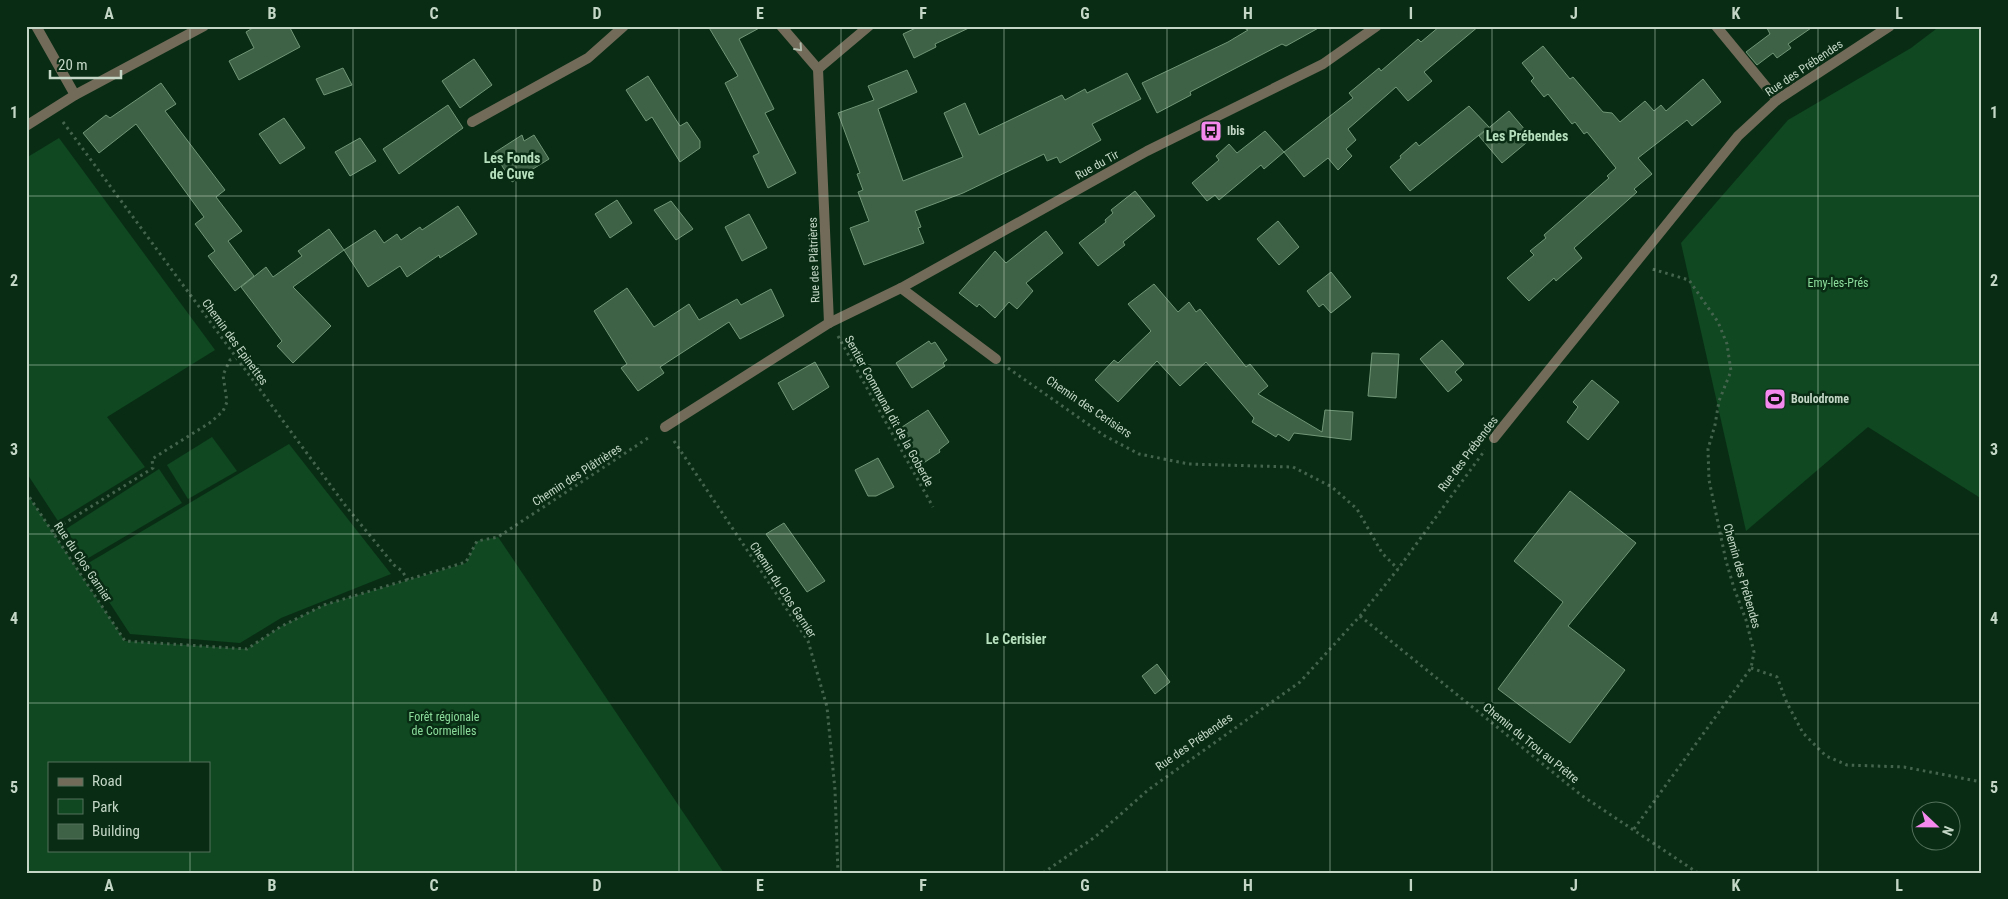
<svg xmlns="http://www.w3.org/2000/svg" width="2008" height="899" font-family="'Roboto Condensed',sans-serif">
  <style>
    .green { fill: #0f4821; fill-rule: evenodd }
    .building { fill: #3e6246; stroke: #709677 }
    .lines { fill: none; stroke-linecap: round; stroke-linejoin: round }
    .path { stroke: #45644e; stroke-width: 3; stroke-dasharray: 2.5 4; stroke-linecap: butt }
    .lane { stroke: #726b59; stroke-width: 10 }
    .street { stroke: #726b59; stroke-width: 10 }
    .oneway { stroke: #b0bcac }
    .grid { fill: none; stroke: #c4d7c7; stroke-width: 1; stroke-opacity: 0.55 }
    .labels { text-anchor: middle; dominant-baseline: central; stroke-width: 5; stroke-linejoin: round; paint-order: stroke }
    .street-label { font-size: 12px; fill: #c4d7c7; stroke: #092d14 }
    .poi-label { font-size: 12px; font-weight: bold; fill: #c4d7c7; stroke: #092d14; text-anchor: start }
    .park-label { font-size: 12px; fill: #8cdc9c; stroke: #092d14 }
    .neighbourhood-label { font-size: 14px; font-weight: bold; fill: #b6dfbd; stroke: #092d14 }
    .neatline { fill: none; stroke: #c4d7c7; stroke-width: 2 }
    .grid-label { font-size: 16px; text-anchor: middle; font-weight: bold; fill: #c4d7c7 }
  </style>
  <rect width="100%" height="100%" fill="#092d14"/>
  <g class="green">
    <path d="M1940,26h42v473l-114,-72 -122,104 -65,-288 107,-123 123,-72z"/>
    <path d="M59,138l156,212 -108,67 38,50 -87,54 -32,-49v-314z"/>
    <path d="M212,437l25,34 -49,28 -21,-34z"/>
    <path d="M289,444l102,130 -110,44 -41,25 -110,-9 -45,-69z"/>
    <path d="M159,469l23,34 -97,57 -19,-31z"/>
    <path d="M26,492l99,149 122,8 33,-22 44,-22 142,-42 11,-22 21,-4 226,336h-698zM49,763h160v87h-160z"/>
  </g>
  <g class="building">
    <path d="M256,26h33l11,21 -61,33 -10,-19 25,-13 -8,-16z"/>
    <path d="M708,26h55l-24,13 35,70 -9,4 31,60 -28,15 -15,-32 6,-3 -34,-70 13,-7z"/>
    <path d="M920,26h53l-38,18 1,3 -22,11 -11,-24z"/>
    <path d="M1240,26h82l-36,20 -4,-2 -92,48 1,3 -34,18 -15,-30 86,-41 20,-12z"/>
    <path d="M1440,26h39l-55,46 8,9 -24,20 -12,-14 -48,42 8,11 -10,9 6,7 -14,14 -10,-12 -24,19 -20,-25 69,-54 -4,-5 30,-25 2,3 37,-32 3,3z"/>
    <path d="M1766,26h48l-26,18 3,4 -14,10 -4,-5 -16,12 -11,-13 24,-18z"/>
    <path d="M1543,46l27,33 3,-2 30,35 9,1 8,9 25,-21 9,10 7,-6 5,6 37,-32 18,23 -29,24 -5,-6 -49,38 14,16 -18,15 3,3 -63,56 8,10 -26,23 -2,-3 -25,23 -22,-23 27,-23 -4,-4 16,-13 -2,-3 65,-57 -2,-2 9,-8 -29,-36 -3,2 -9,-12 -3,2 -24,-30 -4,3 -13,-16 3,-3 -12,-15z"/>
    <path d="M474,59l18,26 -32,23 -18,-27z"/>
    <path d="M343,68l9,17 -28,10 -8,-16z"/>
    <path d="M907,70l10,22 -39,17 25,72 60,-24 -19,-44 21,-10 14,32 83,-40 3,5 20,-11 2,4 40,-20 14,26 -49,25 9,16 -41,23 -3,-6 -10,4 -3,-7 -81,39 -48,18 6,16 -3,1 6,15 -60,22 -14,-37 19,-7 -11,-29 5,-2 -6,-16 3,-1 -22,-60 36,-13 -6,-14z"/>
    <path d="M648,76l32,50 7,-4 13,19v7l-20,14 -28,-45 -6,4 -20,-31z"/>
    <path d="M161,83l15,21 -11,7 60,79 -9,7 26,34 -14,10 26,35 -19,15 -27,-35 7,-5 -20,-27 9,-7 -68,-93 -37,29 -16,-20 23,-18 4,3z"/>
    <path d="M448,105l15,23 -64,46 -16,-25z"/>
    <path d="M1469,106l20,21 -79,64 -20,-24 11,-9 -1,-2 16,-14 3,4z"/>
    <path d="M1509,111l23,27 -30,25 -23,-27z"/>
    <path d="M284,118l21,30 -25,16 -21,-30z"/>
    <path d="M1265,131l19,21 -20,17 -3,-4 -42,35 -4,-5 -8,6 -15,-18 27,-23 -3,-4 13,-12 8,9z"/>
    <path d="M522,135l2,6 10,-6 15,24 -37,23 -18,-29z"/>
    <path d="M360,138l16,23 -26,15 -15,-24z"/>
    <path d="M1135,191l20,25 -32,26 2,3 -27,21 -19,-23 27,-21 -1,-2 8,-7 -2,-3z"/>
    <path d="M617,200l15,23 -22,15 -15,-24z"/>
    <path d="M671,201l22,28 -17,11 -22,-30z"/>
    <path d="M458,206l19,28 -37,24 -1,-3 -32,22 -7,-11 -32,21 -24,-37 31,-20 9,13 13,-9 4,6 19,-13 2,3z"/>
    <path d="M749,214l18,34 -25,13 -17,-34z"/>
    <path d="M1278,221l21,26 -20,18 -22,-26z"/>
    <path d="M329,229l15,21 -51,37 38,39 -38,37 -16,-17 5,-5 -41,-54 25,-20 7,10 29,-21 -4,-5z"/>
    <path d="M1046,231l17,22 -37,30 7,8 -16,18 -8,-7 -14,16 -16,-14 -2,3 -18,-14 36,-42 11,12z"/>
    <path d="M1331,272l20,25 -20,16 -8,-9 -4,3 -12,-16z"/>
    <path d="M1154,284l24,28 11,-10 7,10 4,-3 46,58 4,-3 18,22 -10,8 64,38 3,-22 28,2 -2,28 -57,-7 -5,8 -11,-7 -2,3 -24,-15 2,-4 -48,-56 -26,24 -23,-25 -39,41 -23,-22 19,-20 4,3 33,-32 -23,-27z"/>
    <path d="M627,288l27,39 35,-23 10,16 38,-21 4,6 30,-16 13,27 -44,23 -11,-17 -69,45 4,6 -26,18 -17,-23 6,-4 -33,-53z"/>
    <path d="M1442,340l22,24 -9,8 7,8 -14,12 -28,-33z"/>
    <path d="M929,341l2,3 4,-2 12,18 -4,3 2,3 -33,22 -16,-25z"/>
    <path d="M1372,353l27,1 -3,44 -28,-2z"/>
    <path d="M815,362l14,25 -36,23 -15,-27z"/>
    <path d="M1592,380l27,22 -31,38 -21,-18 11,-15 -5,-5z"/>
    <path d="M928,410l21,32 -10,8 1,2 -18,12 -23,-35z"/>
    <path d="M878,458l16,29 -18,9h-8l-13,-26z"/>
    <path d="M1570,491l66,52 -68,83 57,44 -55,73 -72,-54 65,-87 -49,-41z"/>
    <path d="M784,523l41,58 -18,11 -41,-58z"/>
    <path d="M1157,664l13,18 -15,12 -13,-18z"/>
  </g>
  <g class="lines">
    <g class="path">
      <path d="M63,122l282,383 49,60 8,6 6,9"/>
      <path d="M838,336l95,171"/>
      <path d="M1008,368l97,68 34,18 50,10 104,3 39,20 25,22 25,44 16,16"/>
      <path d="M674,441l134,200 19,66 8,83 3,83"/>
      <path d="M26,492l99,149 122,8 33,-22 44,-22 142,-43 11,-21 21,-4 153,-101"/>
      <path d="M52,531l101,-63 -1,-9 59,-37 12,-11 4,-9 -4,-27 7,-15 5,-2"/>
      <path d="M1360,616l221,179 117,78"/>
      <path d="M1751,668l26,9 10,26 16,30 23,23 21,9 57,2 78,15"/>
      <path d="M1634,829l117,-161 3,-16 -8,-32 -12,-32 -8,-27 -17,-81 -1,-31 7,-24 4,-24 12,-30 -4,-27 -9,-22 -29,-42 -37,-11"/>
      <path d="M1043,873l52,-36 53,-47 152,-108 60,-66 38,-47 87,-119"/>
    </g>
    <path class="lane" d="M472,122l116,-64 36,-32"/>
    <g class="street">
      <path d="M36,26l39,69"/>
      <path d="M781,26l37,43"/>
      <path d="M1716,26l61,74"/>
      <path d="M818,69l11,254"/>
      <path d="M818,69l51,-43"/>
      <path d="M26,126l49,-31 129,-69"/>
      <path d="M901,288l95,71"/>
      <path d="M665,427l164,-104 72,-35 246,-137 176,-87 54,-38"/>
      <path d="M1494,438l244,-302 39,-36 113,-74"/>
    </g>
  </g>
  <defs><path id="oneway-chevron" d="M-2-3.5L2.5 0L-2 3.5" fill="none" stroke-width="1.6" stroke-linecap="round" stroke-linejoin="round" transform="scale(1.25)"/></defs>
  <use class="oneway" href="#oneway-chevron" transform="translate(799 48) rotate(48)"/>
  <path class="grid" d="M190,26v737M353,26v847M516,26v847M679,26v847M841,26v847M1004,26v847M1167,26v847M1330,26v847M1492,26v847M1655,26v847M1818,26v847M26,196h1956M26,365h1956M26,534h1956M26,703h1956M190,850v23"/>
  <defs>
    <g id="bus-square" transform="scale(1.125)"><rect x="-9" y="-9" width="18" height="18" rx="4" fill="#f589ee" stroke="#092d14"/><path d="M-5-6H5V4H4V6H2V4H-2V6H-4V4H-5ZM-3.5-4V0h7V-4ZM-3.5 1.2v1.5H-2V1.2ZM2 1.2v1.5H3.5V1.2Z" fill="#111"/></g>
    <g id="stadium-square" transform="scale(1.125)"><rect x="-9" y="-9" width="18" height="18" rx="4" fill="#f589ee" stroke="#092d14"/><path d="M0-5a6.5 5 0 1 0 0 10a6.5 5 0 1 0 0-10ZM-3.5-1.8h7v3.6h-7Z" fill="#111"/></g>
  </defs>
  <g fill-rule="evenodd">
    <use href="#bus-square" x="1211" y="131"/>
    <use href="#stadium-square" x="1775" y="399"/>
  </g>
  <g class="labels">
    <g class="street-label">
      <text transform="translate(1804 68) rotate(-34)">Rue des Prébendes</text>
      <text transform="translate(1097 165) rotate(-29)">Rue du Tir</text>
      <text transform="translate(814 260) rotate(-92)">Rue des Plâtrières</text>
      <text transform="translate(235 342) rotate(54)">Chemin des Epinettes</text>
      <text transform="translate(1089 407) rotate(34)">Chemin des Cerisiers</text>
      <text transform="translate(889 411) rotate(61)">Sentier Communal dit de la Goberde</text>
      <text transform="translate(1468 454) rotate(-53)">Rue des Prébendes</text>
      <text transform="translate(577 475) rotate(-33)">Chemin des Plâtrières</text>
      <text transform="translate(83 562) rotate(56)">Rue du Clos Garnier</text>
      <text transform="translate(1742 576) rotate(74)">Chemin des Prébendes</text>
      <text transform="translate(783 590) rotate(57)">Chemin du Clos Garnier</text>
      <text transform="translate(1194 742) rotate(-35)">Rue des Prébendes</text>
      <text transform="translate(1531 743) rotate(39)">Chemin du Trou au Prêtre</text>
    </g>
    <g class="poi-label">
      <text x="1227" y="131">Ibis</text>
      <text x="1791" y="399">Boulodrome</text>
    </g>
    <g class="park-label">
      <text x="1838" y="283">Emy-les-Prés</text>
      <text x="444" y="717">Forêt régionale<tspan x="444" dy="14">de Cormeilles</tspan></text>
    </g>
    <g class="neighbourhood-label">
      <text x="1527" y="136">Les Prébendes</text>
      <text x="512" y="158">Les Fonds<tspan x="512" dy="16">de Cuve</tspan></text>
      <text x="1016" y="639">Le Cerisier</text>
    </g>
  </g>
  <rect width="2008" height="899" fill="none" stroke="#092d14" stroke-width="55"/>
  <rect x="48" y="762" width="162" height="90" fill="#092d14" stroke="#54715c"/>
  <rect x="58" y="778" width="25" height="8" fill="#726b59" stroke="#54715c"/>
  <text x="92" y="786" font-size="15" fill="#c4d7c7">Road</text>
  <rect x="58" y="799" width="25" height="15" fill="#0f4821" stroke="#54715c"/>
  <text x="92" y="812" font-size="15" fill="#c4d7c7">Park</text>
  <rect x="58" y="824" width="25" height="15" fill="#3e6246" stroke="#54715c"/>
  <text x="92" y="836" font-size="15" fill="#c4d7c7">Building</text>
  <g transform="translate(1936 826) rotate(112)"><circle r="24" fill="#092d14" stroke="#54715c"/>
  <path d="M0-4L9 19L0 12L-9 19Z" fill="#f589ee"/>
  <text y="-8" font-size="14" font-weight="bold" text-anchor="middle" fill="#c4d7c7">N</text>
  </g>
  <path d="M50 70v8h71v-8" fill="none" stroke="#c4d7c7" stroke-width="2.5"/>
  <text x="58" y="70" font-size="15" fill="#c4d7c7" stroke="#092d14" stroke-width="4" paint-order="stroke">20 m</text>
  <rect x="28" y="28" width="1952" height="844" class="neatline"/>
  <g class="grid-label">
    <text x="109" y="19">A</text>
    <text x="272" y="19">B</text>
    <text x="434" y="19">C</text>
    <text x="597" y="19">D</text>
    <text x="760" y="19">E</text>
    <text x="923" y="19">F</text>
    <text x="1085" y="19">G</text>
    <text x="1248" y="19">H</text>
    <text x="1411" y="19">I</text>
    <text x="1574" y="19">J</text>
    <text x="1736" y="19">K</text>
    <text x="1899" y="19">L</text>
    <text x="14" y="118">1</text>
    <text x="1994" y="118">1</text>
    <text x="14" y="286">2</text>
    <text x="1994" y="286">2</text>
    <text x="14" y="455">3</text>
    <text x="1994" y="455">3</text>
    <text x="14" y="624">4</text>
    <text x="1994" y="624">4</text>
    <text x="14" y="793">5</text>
    <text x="1994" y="793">5</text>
    <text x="109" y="891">A</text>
    <text x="272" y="891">B</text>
    <text x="434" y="891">C</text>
    <text x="597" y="891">D</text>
    <text x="760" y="891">E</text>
    <text x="923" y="891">F</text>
    <text x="1085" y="891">G</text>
    <text x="1248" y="891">H</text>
    <text x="1411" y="891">I</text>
    <text x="1574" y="891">J</text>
    <text x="1736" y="891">K</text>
    <text x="1899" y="891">L</text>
  </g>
</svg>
